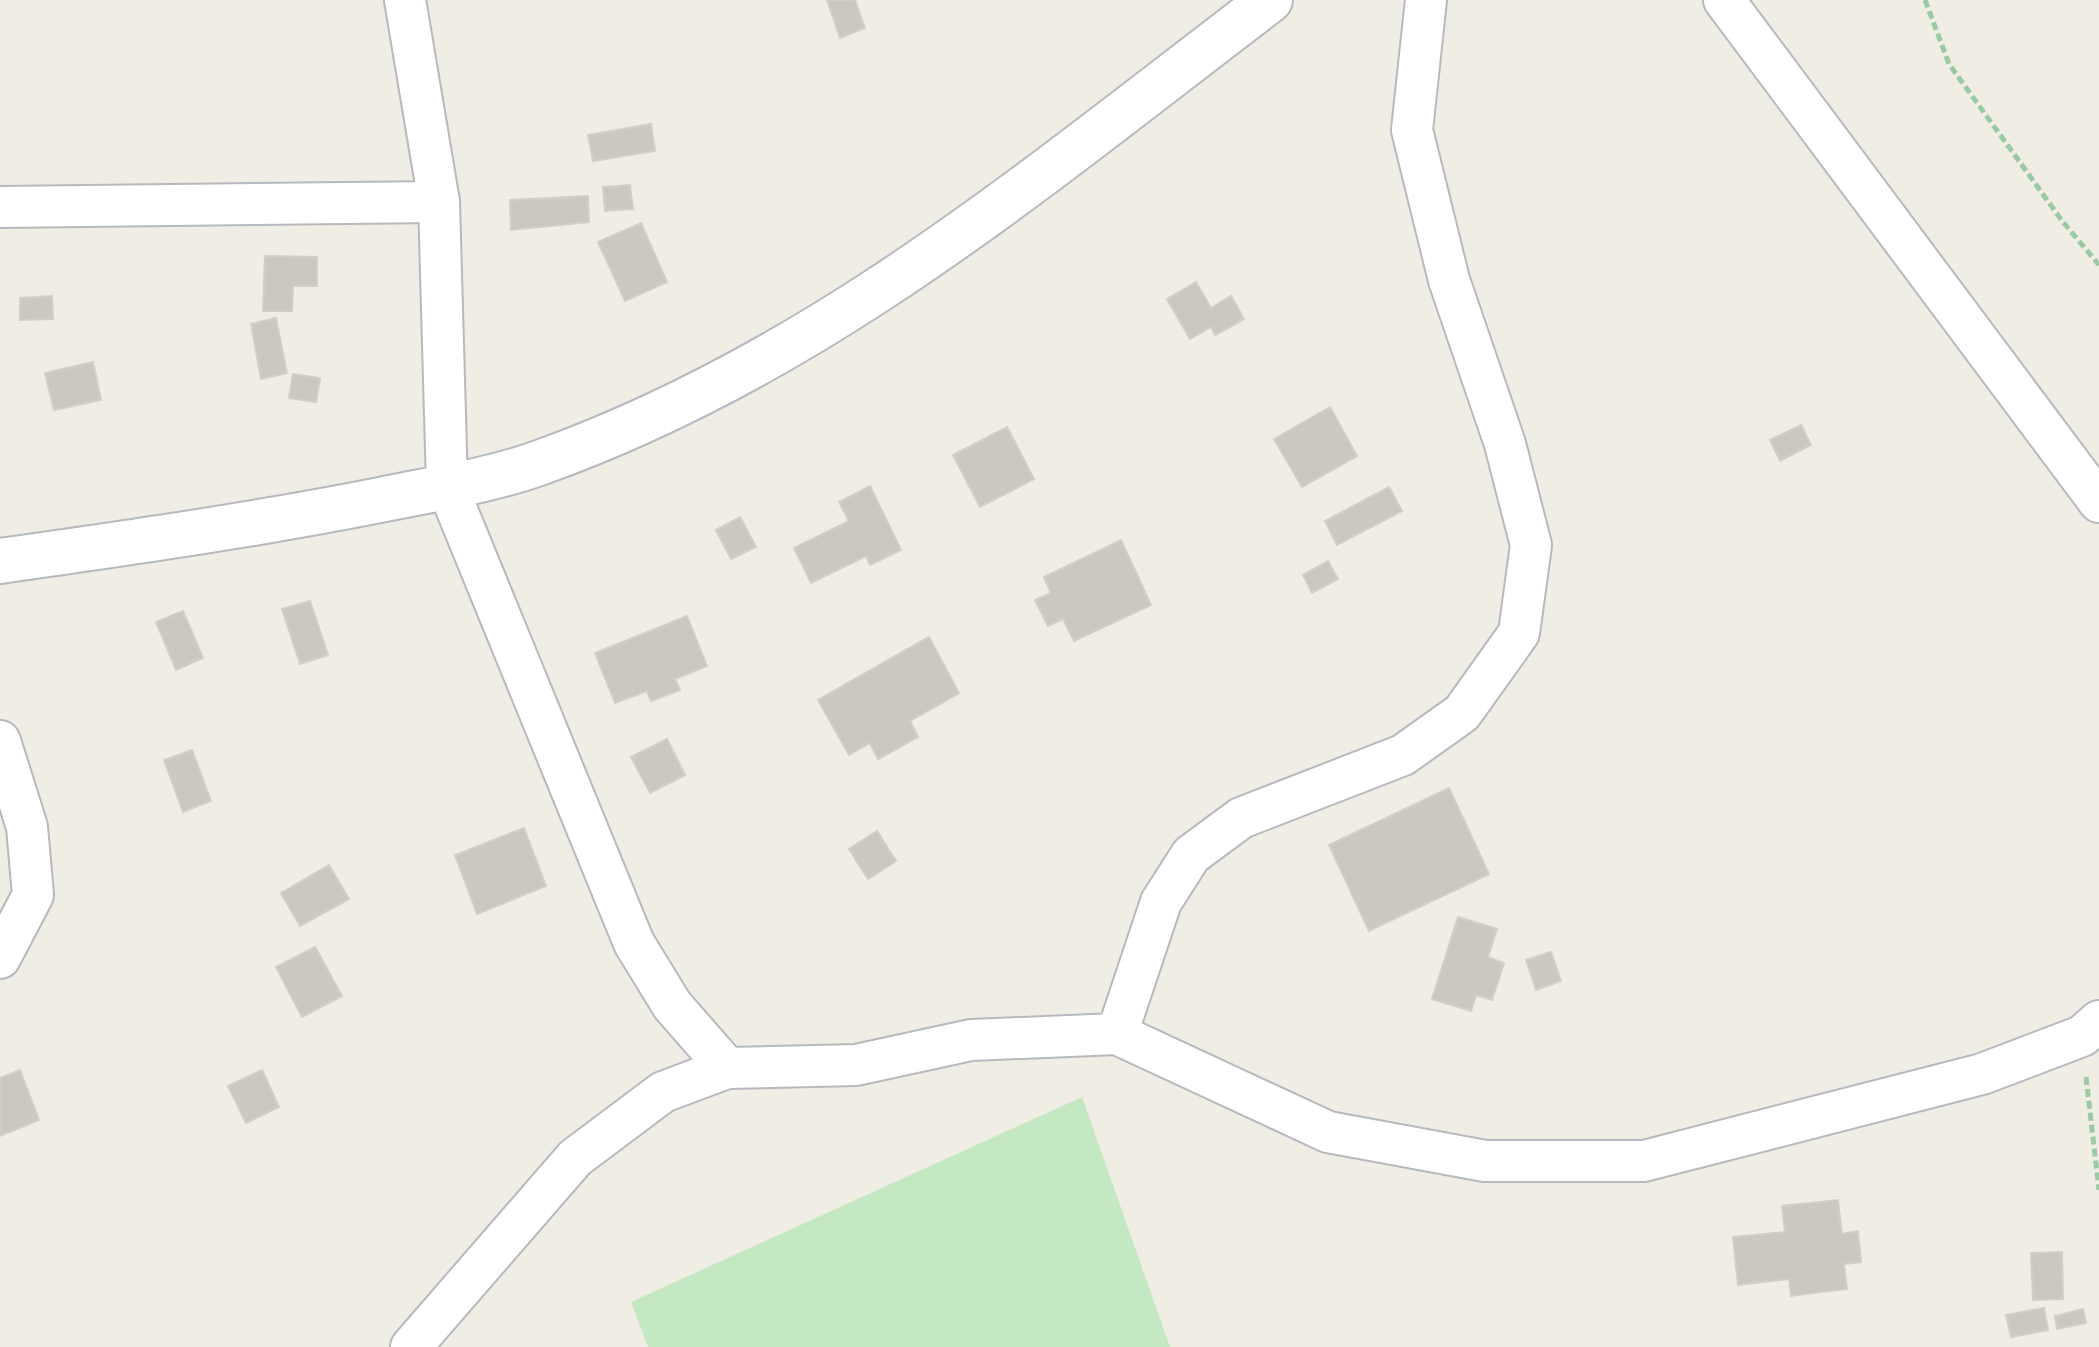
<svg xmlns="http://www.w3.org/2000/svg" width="2099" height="1347" font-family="'Roboto Condensed',sans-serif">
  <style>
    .green { fill: #c4e8c1 }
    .building { fill: #cbc8c2; stroke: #d5cec3; stroke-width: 2 }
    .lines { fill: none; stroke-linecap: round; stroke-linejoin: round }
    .minor-casing { stroke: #b6b9bd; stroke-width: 44 }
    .tertiary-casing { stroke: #b6b9bd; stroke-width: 48 }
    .path { stroke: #9acaa4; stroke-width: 5; stroke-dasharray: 8 4; stroke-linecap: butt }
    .minor { stroke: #fff; stroke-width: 40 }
    .tertiary { stroke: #fff; stroke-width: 44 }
  </style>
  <rect width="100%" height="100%" fill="#f0ede5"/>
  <path class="green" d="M1082,1097l88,250h-522l-17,-45z"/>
  <g class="building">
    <path d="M827,0h28l10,28 -25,10z"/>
    <path d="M651,124l4,27 -62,10 -5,-26z"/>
    <path d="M630,185l3,24 -28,2 -2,-24z"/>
    <path d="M588,196l1,26 -78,8 -1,-30z"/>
    <path d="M641,223l26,59 -42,19 -27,-59z"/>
    <path d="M265,256l52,1v29h-24l-1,25h-29z"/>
    <path d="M1196,282l15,26 20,-12 13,23 -29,16 -4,-8 -21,12 -23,-40z"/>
    <path d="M52,296l1,23 -33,1v-22z"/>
    <path d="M276,318l11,55 -26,6 -10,-55z"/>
    <path d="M93,362l8,38 -47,10 -9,-37z"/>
    <path d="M293,374l27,4 -4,24 -27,-4z"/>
    <path d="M1330,407l27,49 -55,31 -28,-48z"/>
    <path d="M1801,425l10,20 -31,16 -10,-21z"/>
    <path d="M1007,427l27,52 -54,28 -27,-52z"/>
    <path d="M870,486l31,64 -31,15 -4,-9 -55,27 -17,-35 55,-27 -10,-19z"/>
    <path d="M1389,487l13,24 -65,34 -12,-24z"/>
    <path d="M740,517l16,30 -25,12 -15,-29z"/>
    <path d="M1121,540l30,65 -77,36 -11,-22 -15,7 -13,-26 16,-7 -7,-16z"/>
    <path d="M1328,561l10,18 -26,14 -9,-18z"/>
    <path d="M310,601l18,54 -28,9 -18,-55z"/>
    <path d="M183,611l20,47 -27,12 -20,-48z"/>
    <path d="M687,616l20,50 -32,13 5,11 -29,11 -4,-10 -32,12 -20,-50z"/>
    <path d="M929,637l30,56 -49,28 8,16 -40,22 -8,-16 -21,12 -31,-55z"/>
    <path d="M667,739l18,36 -35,18 -19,-36z"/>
    <path d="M192,750l19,51 -28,11 -19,-52z"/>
    <path d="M1449,788l40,86 -120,57 -40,-86z"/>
    <path d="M524,828l22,58 -69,28 -22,-59z"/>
    <path d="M877,831l19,30 -28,18 -19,-30z"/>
    <path d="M329,865l20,34 -49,27 -19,-33z"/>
    <path d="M1458,917l39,12 -9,28 16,6 -12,37 -16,-5 -5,16 -39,-12z"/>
    <path d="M315,947l27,49 -40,21 -26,-50z"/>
    <path d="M1551,952l10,29 -25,9 -10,-30z"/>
    <path d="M20,1070l19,50 -39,16v-58z"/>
    <path d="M262,1070l17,37 -33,16 -18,-37z"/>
    <path d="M1838,1200l4,34 16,-3 3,31 -17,2 3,25 -56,7 -2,-17 -51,6 -5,-48 52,-5 -3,-26z"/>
    <path d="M2062,1252l1,47 -30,1 -2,-47z"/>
    <path d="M2044,1308l4,22 -37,7 -5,-22z"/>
    <path d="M2083,1309l3,14 -29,6 -2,-13z"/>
  </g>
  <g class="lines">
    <g class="minor-casing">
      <g id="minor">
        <path d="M405,0l34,202 8,284 187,457 38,62 55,63"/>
        <path d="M1724,0l375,502"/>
        <path d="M0,207l439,-5"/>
        <path d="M0,741l27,86 6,68 -33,63"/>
        <path d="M1117,1034l44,-132 30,-47 50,-37 162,-63 59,-42 57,-80 12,-88 -26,-101 -56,-164 -37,-150 14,-130"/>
        <path d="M411,1347l164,-189 88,-66 64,-24 129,-3 115,-25 146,-6 211,98 157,29h159l338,-87 100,-38 17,-15"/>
      </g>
    </g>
    <g class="tertiary-casing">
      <path id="tertiary" d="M0,561c127,-18 254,-36 380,-61 52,-11 109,-19 159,-37 280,-100 498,-286 731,-463"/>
    </g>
    <g class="path">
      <path d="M1925,0l24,64 114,158 36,43"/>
      <path d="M2086,1077l13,113"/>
    </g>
    <use href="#minor" class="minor"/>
    <use href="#tertiary" class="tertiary"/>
  </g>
</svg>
